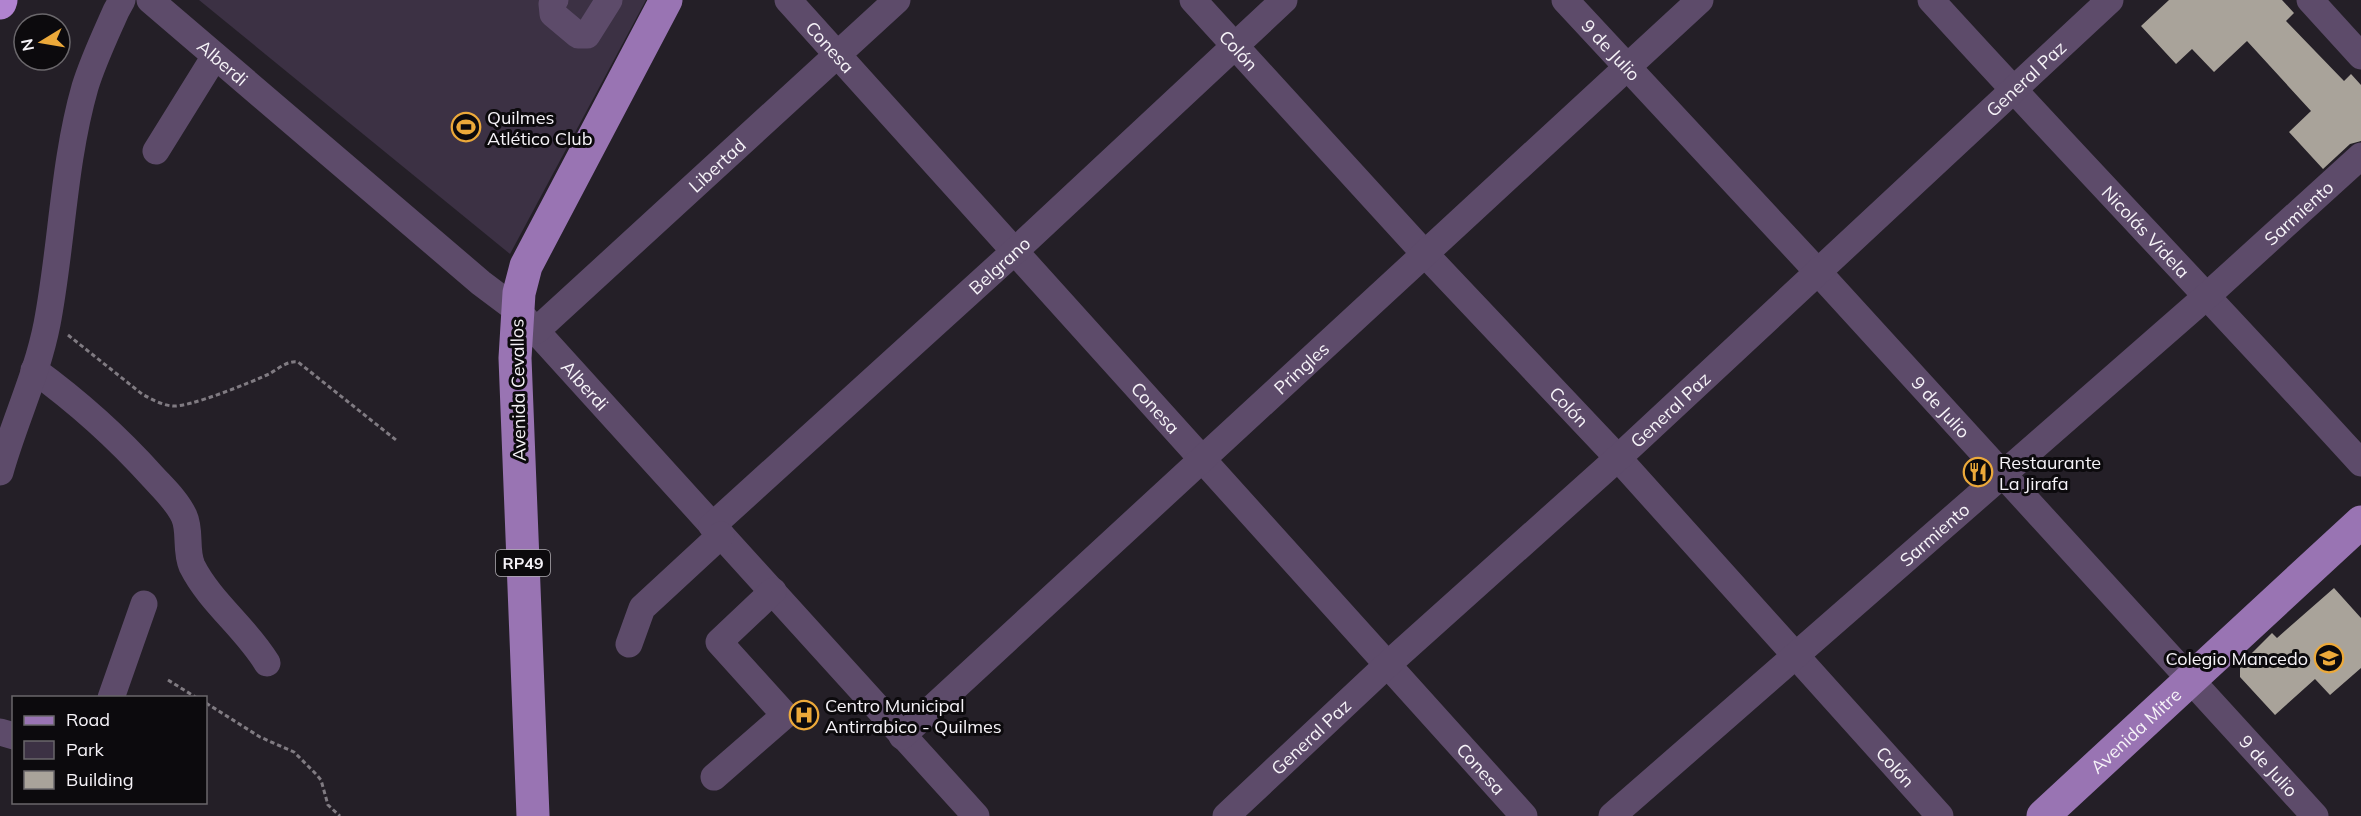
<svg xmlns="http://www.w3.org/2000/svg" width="2361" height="816" font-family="Mulish,sans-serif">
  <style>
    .green { fill: #3c3144 }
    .building { fill: #a9a39a }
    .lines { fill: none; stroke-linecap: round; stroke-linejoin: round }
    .path { stroke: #807b82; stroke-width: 3; stroke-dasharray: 4.5 3; stroke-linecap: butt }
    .minor { stroke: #5d4b6a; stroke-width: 27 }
    .major { stroke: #9974b3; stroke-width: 33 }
    .highway { stroke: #b183d0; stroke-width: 33 }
    .labels { text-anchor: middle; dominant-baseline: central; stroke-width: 6; stroke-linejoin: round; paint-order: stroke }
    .shield { fill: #0c0a0d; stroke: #b0adb2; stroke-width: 1.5 }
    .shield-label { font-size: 16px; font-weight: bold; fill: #f6f3f8 }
    .street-label { font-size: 18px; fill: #f6f3f8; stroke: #0c0a0d }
    .poi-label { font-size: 18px; fill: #f6f3f8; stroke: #0c0a0d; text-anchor: start }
  </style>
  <rect width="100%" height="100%" fill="#241f27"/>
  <path class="green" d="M199,0h447l-136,254z"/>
  <g class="building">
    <path d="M2169,0h113l12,13 -8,8 58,60 7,-7 10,11v56l-11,3 -27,25 -34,-37 22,-21 -64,-70 -33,31 -22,-23 -16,15 -35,-38z"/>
    <path d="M2334,588l27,30v50l-31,27 -15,-16 -40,36 -35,-38v-12l32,-32 5,5z"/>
  </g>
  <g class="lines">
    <g class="path">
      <path d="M68,335l74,59c9,5 20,11 30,12 16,2 80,-24 97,-32 9,-5 19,-14 29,-12l98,78"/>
      <path d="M168,680l29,18"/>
      <path d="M206,703l54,34 34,15 22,22 5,6 7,25 12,11"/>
    </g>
    <g class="minor">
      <path id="s1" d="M150,0l331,283 36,27 459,506"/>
      <path d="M555,0l-3,4 1,10 25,21h9l22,-35"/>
      <path id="s2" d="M788,0l736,816"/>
      <path id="s3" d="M1193,0l233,255 192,203 322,358"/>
      <path id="s4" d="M1565,0l253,272 497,544"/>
      <path id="s5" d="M1931,0c142,156 288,307 430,463"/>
      <path d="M2310,0l51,56"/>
      <path d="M156,151l59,-95"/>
      <path id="s6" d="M537,330l360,-330"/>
      <path d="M34,370c44,32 83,67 119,107 11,12 24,24 31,39 7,15 1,34 8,50 18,36 54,62 75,97"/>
      <path d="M0,472c14,-50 37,-97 47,-148 15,-78 16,-160 38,-237 8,-26 20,-51 31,-76l6,-11"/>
      <path id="s7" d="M712,526l303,-275 269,-251"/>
      <path d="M629,644l13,-36 79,-73"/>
      <path d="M111,698l33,-94"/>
      <path d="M0,732l14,4"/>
      <path id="s8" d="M902,736l798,-736"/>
      <path d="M714,777l71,-62 -66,-73 54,-51"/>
      <path id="s9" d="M1226,816l160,-150 232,-208 492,-458"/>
      <path id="s10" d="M1612,816l596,-521 153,-139"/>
    </g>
    <g class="major">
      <path d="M533,816l-18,-458 4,-65 7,-27 140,-266"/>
      <path id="s11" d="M2043,816l318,-294"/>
    </g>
    <path class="highway" d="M0,3l1,-3"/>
  </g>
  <defs>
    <g id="stadium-ring" transform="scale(1.5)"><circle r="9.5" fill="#0c0a0d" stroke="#eca93a" stroke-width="1.5"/><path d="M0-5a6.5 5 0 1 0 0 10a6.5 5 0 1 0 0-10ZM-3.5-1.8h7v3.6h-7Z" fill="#eca93a"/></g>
    <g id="restaurant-ring" transform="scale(1.5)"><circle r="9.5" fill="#0c0a0d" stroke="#eca93a" stroke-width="1.5"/><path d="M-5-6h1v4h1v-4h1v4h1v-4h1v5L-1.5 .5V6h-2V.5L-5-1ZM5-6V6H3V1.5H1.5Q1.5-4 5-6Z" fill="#eca93a"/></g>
    <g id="school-ring" transform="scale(1.5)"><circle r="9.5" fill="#0c0a0d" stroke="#eca93a" stroke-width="1.5"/><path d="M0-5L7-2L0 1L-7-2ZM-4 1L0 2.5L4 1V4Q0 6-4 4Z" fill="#eca93a"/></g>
    <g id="hospital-ring" transform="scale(1.5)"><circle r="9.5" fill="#0c0a0d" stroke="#eca93a" stroke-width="1.5"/><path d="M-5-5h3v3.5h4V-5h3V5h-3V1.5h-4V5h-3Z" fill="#eca93a"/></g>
  </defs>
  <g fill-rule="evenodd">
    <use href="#stadium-ring" x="466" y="127"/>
    <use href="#restaurant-ring" x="1978" y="472"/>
    <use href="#school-ring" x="2329" y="658"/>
    <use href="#hospital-ring" x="804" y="715"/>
  </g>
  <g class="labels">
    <rect class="shield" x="496" y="550" width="54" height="26" rx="4.5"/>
    <g class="shield-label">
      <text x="523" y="563">RP49</text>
    </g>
    <g class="street-label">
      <text stroke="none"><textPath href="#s2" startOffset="63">Conesa</textPath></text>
      <text stroke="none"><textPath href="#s3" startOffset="68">Colón</textPath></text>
      <text stroke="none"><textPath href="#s4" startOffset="68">9 de Julio</textPath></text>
      <text stroke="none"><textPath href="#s1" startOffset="96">Alberdi</textPath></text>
      <text stroke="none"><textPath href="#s9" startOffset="1088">General Paz</textPath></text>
      <text stroke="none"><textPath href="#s6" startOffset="244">Libertad</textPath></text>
      <text stroke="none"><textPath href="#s10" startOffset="914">Sarmiento</textPath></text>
      <text stroke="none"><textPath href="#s5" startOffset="316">Nicolás Videla</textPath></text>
      <text stroke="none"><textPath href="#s7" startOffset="388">Belgrano</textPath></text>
      <text stroke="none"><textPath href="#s8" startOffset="543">Pringles</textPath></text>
      <text stroke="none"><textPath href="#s1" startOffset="582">Alberdi</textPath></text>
      <text transform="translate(518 390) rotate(-91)">Avenida Cevallos</text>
      <text stroke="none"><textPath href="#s3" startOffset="554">Colón</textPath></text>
      <text stroke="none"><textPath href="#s4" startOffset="554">9 de Julio</textPath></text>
      <text stroke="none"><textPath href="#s2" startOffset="549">Conesa</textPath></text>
      <text stroke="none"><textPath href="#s9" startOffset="602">General Paz</textPath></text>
      <text stroke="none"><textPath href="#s10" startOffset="428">Sarmiento</textPath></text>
      <text stroke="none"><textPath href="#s11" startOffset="126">Avenida Mitre</textPath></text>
      <text stroke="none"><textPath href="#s9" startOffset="116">General Paz</textPath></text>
      <text stroke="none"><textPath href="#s3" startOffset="1040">Colón</textPath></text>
      <text stroke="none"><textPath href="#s4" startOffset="1040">9 de Julio</textPath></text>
      <text stroke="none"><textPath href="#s2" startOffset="1035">Conesa</textPath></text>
    </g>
    <g class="poi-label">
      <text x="487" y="117">Quilmes<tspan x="487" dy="21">Atlético Club</tspan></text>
      <text x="1999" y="462">Restaurante<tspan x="1999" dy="21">La Jirafa</tspan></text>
      <text x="2308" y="658" text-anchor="end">Colegio Mancedo</text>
      <text x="825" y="705">Centro Municipal<tspan x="825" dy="21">Antirrabico - Quilmes</tspan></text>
    </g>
  </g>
  <rect x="12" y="696" width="195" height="108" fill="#0c0a0d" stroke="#6a676b" stroke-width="1.5"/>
  <rect x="24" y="716" width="30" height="9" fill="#9974b3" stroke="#6a676b" stroke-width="1.5"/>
  <text x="66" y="726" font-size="18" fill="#f6f3f8">Road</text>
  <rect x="24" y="741" width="30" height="18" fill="#3c3144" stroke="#6a676b" stroke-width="1.5"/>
  <text x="66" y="756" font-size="18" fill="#f6f3f8">Park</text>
  <rect x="24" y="771" width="30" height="18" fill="#a9a39a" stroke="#6a676b" stroke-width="1.5"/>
  <text x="66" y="786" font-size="18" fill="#f6f3f8">Building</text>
  <g transform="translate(42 42) rotate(259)"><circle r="28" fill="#0c0a0d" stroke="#6a676b" stroke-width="1.5"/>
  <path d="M0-4.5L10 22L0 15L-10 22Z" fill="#eca93a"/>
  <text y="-9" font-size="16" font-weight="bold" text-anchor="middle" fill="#f6f3f8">N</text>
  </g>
</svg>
